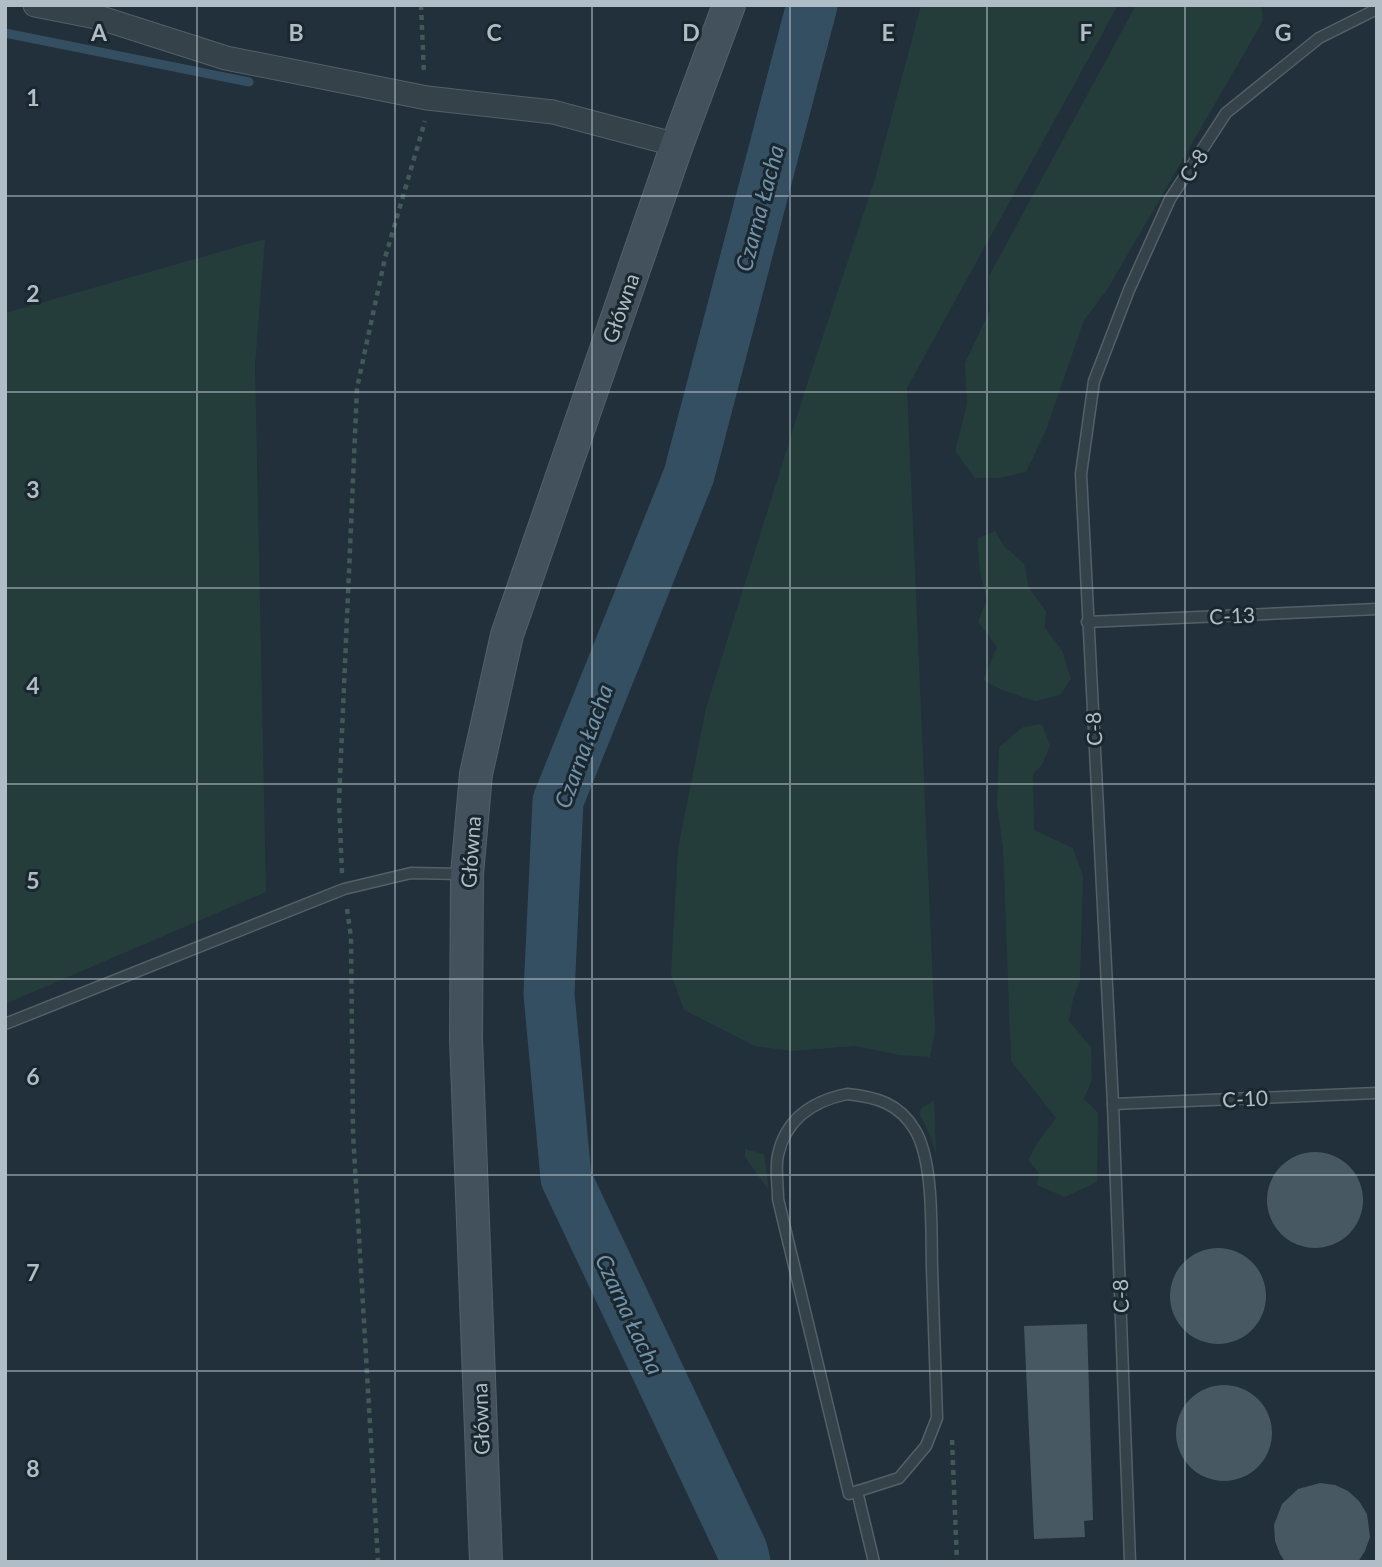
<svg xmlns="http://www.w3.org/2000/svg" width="1382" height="1567" font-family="Lato,sans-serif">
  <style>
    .green { fill: #243d3b }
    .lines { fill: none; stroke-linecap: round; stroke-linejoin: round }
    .stream { stroke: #354f62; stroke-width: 9 }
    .river { stroke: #354f62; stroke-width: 51 }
    .building { fill: #475863 }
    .service-casing { stroke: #536068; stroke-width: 13 }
    .minor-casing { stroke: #536068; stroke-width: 25 }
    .secondary-casing { stroke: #536068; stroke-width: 34 }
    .path { stroke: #435958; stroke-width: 4.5; stroke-dasharray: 5 5; stroke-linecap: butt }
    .service { stroke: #35424a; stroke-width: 10 }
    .minor { stroke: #35424a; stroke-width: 23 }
    .secondary { stroke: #43515d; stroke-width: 32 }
    .grid { fill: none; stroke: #b0bdc6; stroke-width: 2; stroke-opacity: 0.55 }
    .labels { text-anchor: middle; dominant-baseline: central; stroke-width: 6; stroke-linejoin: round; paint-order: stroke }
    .street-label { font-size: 21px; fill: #b0bdc6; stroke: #1b272f }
    .water-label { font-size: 23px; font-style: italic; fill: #7093aa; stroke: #1b272f }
    .grid-label { font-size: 23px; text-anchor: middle; font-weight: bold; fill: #b0bdc6; stroke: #1b272f; stroke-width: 6; stroke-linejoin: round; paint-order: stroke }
  </style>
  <rect width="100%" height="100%" fill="#21303a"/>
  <g class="green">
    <path d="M921,5h197l-211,383 28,643 -5,26 -31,-2 -43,-9 -65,5 -36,-5 -71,-36 -13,-36 7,-125 28,-141 103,-330 66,-199z"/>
    <path d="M1136,5h125l2,16 -156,269 -23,30 -38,110 -20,42 -26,6h-25l-20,-27 12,-47 -2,-41 25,-53 -1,-34z"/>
    <path d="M265,239l-10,126 11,527 -261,112v-691z"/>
    <path d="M995,531l9,15 20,18 5,24 17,23 -1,17 17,22 9,29 -11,16 -25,6 -33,-11 -19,-10 14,-33 -19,-25 9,-22 -7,-28 -3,-33z"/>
    <path d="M1042,724l8,22 -8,19 -9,9 1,56 39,18 10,28 -3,105 -7,18 -4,22 22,26 1,32 -8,20 14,14 -1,69 -32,15 -28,-12 2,-12 -11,-13 10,-18 18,-24 -45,-57 -8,-214 -6,-41 2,-59 24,-20z"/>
    <path d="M934,1100l2,54 -6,-19 -10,-20 1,-6z"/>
    <path d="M745,1149l19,5 5,37 -24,-34z"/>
  </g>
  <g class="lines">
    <path class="stream" d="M5,33l244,49"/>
    <path class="river" d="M745,1562l-3,-12 -176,-372 -17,-184 9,-193 131,-326 123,-470"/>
  </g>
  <g class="building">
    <circle cx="1315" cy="1200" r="48"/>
    <circle cx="1218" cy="1296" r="48"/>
    <path d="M1087,1324l6,196 -9,1 1,16 -51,2 -10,-213z"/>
    <circle cx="1224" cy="1433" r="48"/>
    <path d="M1320,1483l15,2 13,6 11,10 8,13 3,23 -5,14 -7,11h-73l-5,-8 -5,-13 -1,-16 8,-21 16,-15z"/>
  </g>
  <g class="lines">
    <g class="service-casing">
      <g id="service">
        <path d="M1087,622l290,-13"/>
        <path d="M5,1024l339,-135 67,-16 53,1"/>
        <path d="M847,1094c29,3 52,9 68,36 19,32 16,100 17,138 2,50 3,100 5,150l-11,28 -27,32 -50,16 -71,-295c0,-14 -3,-31 0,-44 8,-37 35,-54 69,-61z"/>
        <path d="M1113,1104l264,-11"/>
        <path d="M857,1491l17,71"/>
        <path d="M1130,1562l-17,-458 -32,-630 13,-93 35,-91 41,-91 56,-86 93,-75 58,-29"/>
      </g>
    </g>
    <g class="minor-casing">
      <path id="minor" d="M35,5l66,13 125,40 201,40 126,14 124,33"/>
    </g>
    <g class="secondary-casing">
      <path id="secondary" d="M486,1562l-20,-524 1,-164 9,-100 31,-139 170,-490 52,-140"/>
    </g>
    <g class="path">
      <path d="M421,5l3,69"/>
      <path d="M342,873l-3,-72 18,-413 28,-130 40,-137"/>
      <path d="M347,909l4,28 2,196 25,429"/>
      <path d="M952,1440l5,122"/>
    </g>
    <use href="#service" class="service"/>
    <use href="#minor" class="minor"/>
    <use href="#secondary" class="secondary"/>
  </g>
  <path class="grid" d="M197,5v1557M395,5v1557M592,5v1557M790,5v1557M987,5v1557M1185,5v1557M5,196h1372M5,392h1372M5,588h1372M5,784h1372M5,979h1372M5,1175h1372M5,1371h1372"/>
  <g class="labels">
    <g class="street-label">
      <text transform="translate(1193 165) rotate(-57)">C-8</text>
      <text transform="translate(620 308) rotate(-71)">Główna</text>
      <text transform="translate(1232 615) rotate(-3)">C-13</text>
      <text transform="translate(1093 729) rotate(-93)">C-8</text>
      <text transform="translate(470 852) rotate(-86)">Główna</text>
      <text transform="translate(1245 1098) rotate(-3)">C-10</text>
      <text transform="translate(1120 1296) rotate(-92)">C-8</text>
      <text transform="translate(480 1419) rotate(-92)">Główna</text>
    </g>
    <g class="water-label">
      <text transform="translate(759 208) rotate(-75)">Czarna Łacha</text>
      <text transform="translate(583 746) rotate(-70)">Czarna Łacha</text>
      <text transform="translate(630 1314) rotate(65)">Czarna Łacha</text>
    </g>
  </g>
  <g class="grid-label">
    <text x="99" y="41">A</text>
    <text x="296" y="41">B</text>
    <text x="494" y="41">C</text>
    <text x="691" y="41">D</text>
    <text x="888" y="41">E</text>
    <text x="1086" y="41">F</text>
    <text x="1283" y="41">G</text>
    <text x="33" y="106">1</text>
    <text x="33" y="302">2</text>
    <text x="33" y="498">3</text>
    <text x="33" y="694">4</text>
    <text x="33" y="889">5</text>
    <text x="33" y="1085">6</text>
    <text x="33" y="1281">7</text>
    <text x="33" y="1477">8</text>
  </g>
  <rect width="1382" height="1567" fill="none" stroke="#b0bdc6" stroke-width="14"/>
</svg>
